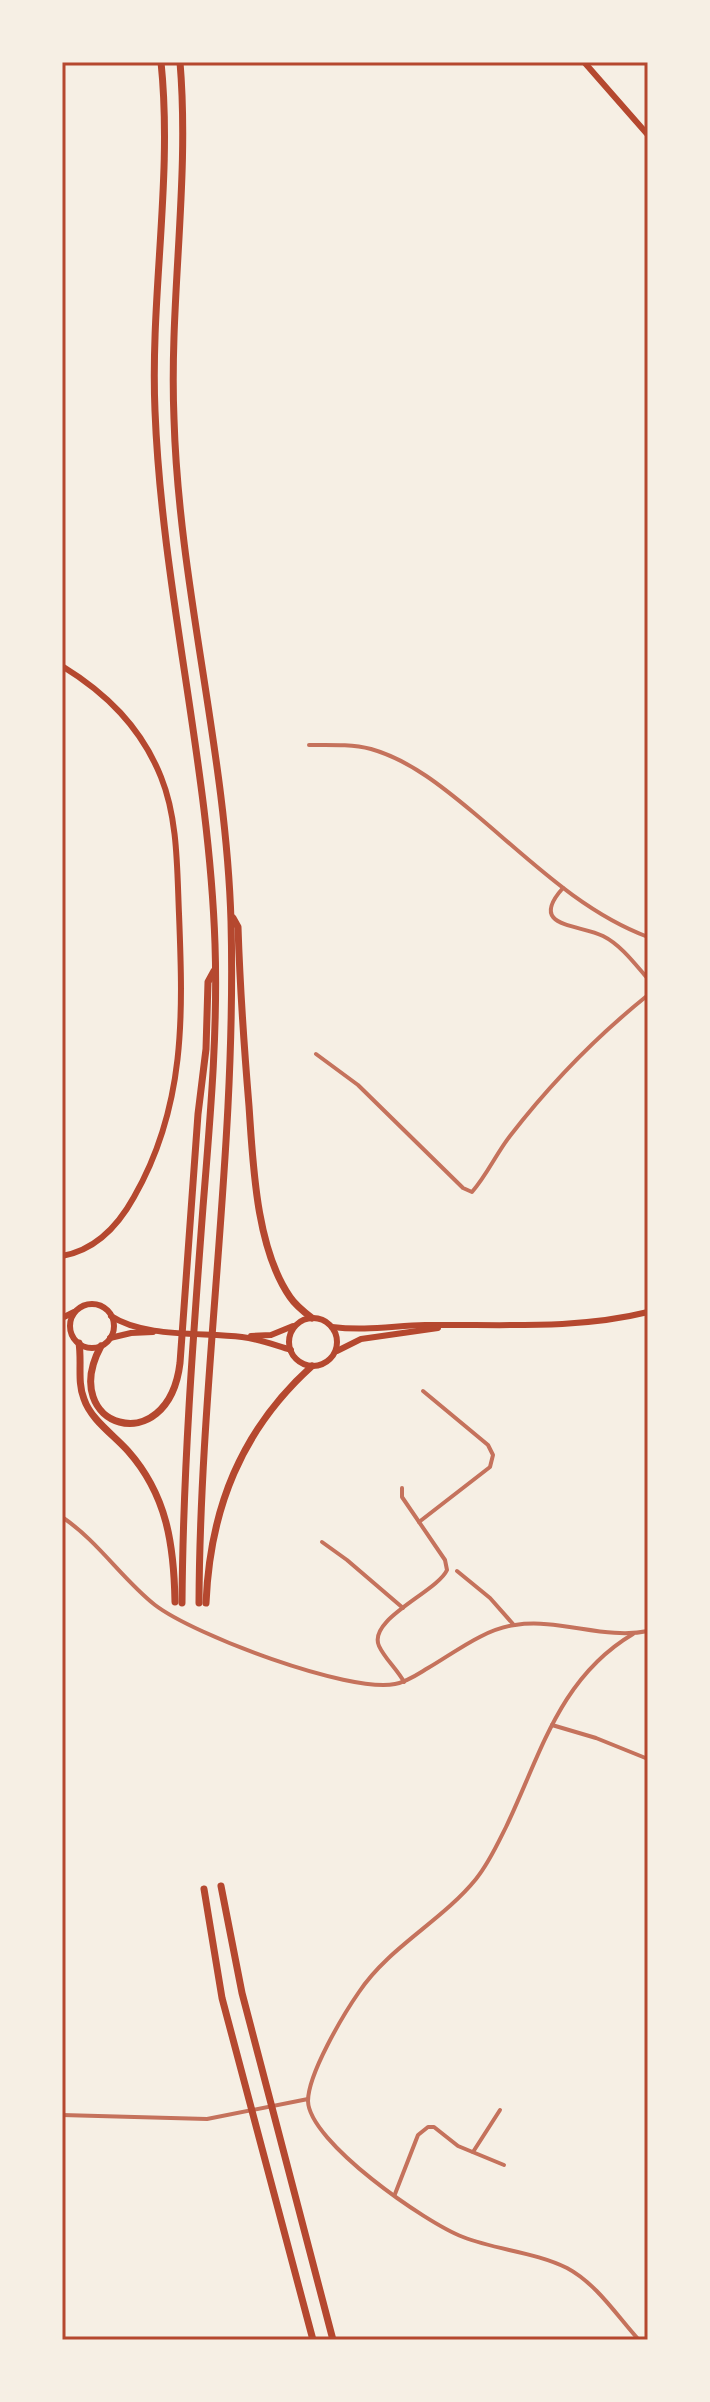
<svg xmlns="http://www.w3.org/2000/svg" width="710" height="2402" font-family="Inter,sans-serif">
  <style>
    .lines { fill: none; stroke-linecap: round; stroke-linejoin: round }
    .minor { stroke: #c5725c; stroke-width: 4 }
    .primary { stroke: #b5482f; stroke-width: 6 }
    .motorway { stroke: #b5482f; stroke-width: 7 }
    .neatline { fill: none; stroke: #b5482f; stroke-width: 3 }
  </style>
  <rect width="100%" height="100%" fill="#f6efe4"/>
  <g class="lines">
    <g class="minor">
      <path d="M309,745c21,0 42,-1 62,4 39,11 73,39 103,64 55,46 107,99 174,124"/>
      <path d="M563,888c-36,40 16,36 40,48 18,9 32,28 45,43"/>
      <path d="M316,1054l42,31 105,103 9,4c15,-17 24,-38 38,-56 41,-53 87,-100 138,-141"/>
      <path d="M402,1488v9l43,63 2,10c-10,22 -80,49 -68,76 6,13 18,23 25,36"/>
      <path d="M62,1517c36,24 60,62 93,88 39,30 193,88 240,79 12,-2 23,-10 33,-16 26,-15 56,-39 87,-43 44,-7 90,15 133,6"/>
      <path d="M419,1522l71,-55 3,-12 -5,-10 -65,-54"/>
      <path d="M322,1542l25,18 56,48"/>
      <path d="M457,1571l33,27 23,26"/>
      <path d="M633,1634c-74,44 -92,120 -127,193 -9,18 -17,36 -30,52 -34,42 -87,68 -117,113 -16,23 -51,82 -51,109 1,41 118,122 155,136 33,13 72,15 104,31 30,16 50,48 72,72"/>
      <path d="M552,1725l44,13 52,21"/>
      <path d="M62,2115l145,4 101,-20"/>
      <path d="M473,2152l27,-42"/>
      <path d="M395,2194l23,-59 10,-8h6l24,19 46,19"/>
    </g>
    <g class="primary">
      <path d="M584,62l64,73"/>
      <path d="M62,666c44,27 79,61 99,111 17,42 16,92 18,137 4,101 7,192 -45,283 -16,29 -38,53 -72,59"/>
      <circle cx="92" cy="1326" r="22"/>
      <path d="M111,1316c33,22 92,16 131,21 17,2 32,8 49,13"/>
      <circle cx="313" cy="1342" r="24"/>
      <path d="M62,1318l12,-6"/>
      <path d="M332,1327c34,4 60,-1 93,-2 73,-1 151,5 223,-13"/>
      <path d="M251,1336l20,-1 22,-9"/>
      <path d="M110,1338l21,-5 22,-1"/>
      <path d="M337,1351l24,-12 77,-11"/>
    </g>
    <g class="motorway">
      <path d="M161,62c12,116 -11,233 -6,349 7,179 54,354 60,533 3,88 -5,176 -12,263 -10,132 -20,264 -21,396"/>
      <path d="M180,62c10,119 -11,238 -6,357 5,168 52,333 57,502 6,228 -31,455 -32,682"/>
      <path d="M233,918l5,9c2,60 6,119 11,179 4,58 7,142 41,191 6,9 14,15 22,21"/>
      <path d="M79,1343c3,19 -2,39 5,56 7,21 30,36 44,52 39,44 46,94 47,151"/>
      <path d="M101,1346c-44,81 67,116 79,17l18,-249 8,-65 2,-67 6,-11"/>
      <path d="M206,1603c4,-94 35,-173 106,-237"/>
      <path d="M221,1886l21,107 91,347"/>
      <path d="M204,1889l18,109 91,342"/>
    </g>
  </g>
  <rect width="710" height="2402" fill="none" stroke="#f6efe4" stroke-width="128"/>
  <rect x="64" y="64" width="582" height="2274" class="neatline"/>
</svg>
